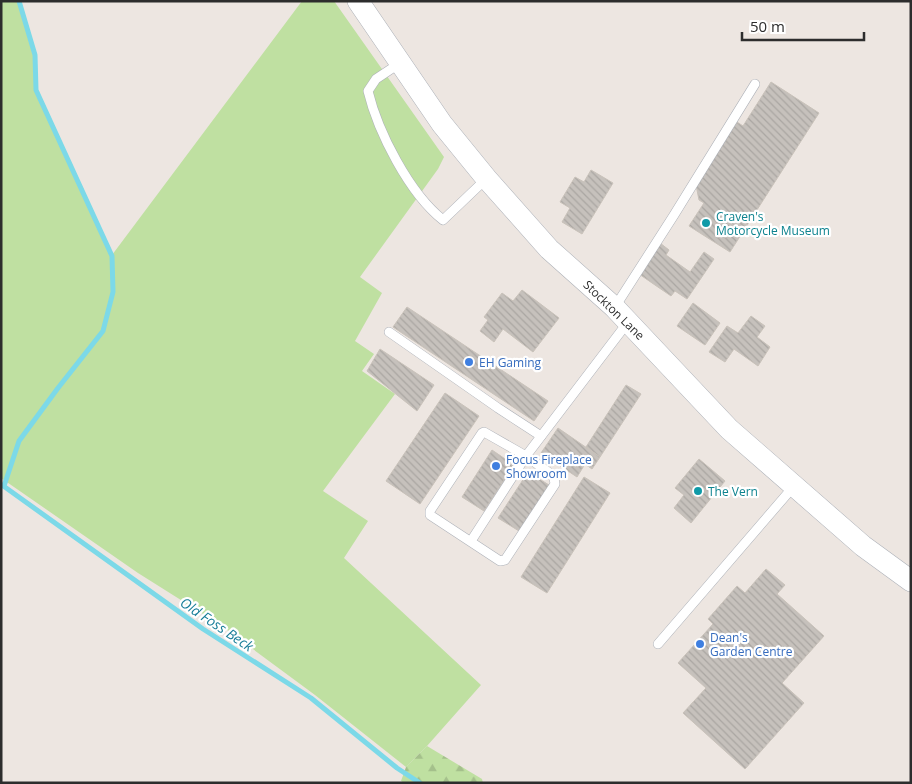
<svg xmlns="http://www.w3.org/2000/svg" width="912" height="784" font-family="'Open Sans',sans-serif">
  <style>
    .grass { fill: #bfe0a1 }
    .forest { fill: url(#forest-firs) }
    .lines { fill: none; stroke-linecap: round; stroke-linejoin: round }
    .stream { stroke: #7cd9e8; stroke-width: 5 }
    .building { fill: url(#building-back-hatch); stroke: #c9c2ba }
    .service-casing { stroke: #adb1b8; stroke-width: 10 }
    .tertiary-casing { stroke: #adb1b8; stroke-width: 22 }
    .service { stroke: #fff; stroke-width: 9 }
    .tertiary { stroke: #fff; stroke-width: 21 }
    .culture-dot { fill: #0f9aa8; stroke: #fff; stroke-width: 2 }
    .shop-dot { fill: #3f7fe0; stroke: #fff; stroke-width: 2 }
    .labels { text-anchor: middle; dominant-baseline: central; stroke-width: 4.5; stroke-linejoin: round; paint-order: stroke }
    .culture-label { font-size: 12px; fill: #0d838f; stroke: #fff; text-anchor: start }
    .street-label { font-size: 12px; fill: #2d2d2d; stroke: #fff }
    .shop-label { font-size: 12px; fill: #366cbe; stroke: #fff; text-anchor: start }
    .water-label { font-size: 14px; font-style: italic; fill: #177d98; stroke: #fff }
  </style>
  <defs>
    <pattern id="forest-firs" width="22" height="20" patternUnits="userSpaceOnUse" patternTransform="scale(1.25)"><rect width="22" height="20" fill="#bfe0a1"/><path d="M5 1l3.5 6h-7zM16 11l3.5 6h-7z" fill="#a4c08b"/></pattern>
    <pattern id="building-back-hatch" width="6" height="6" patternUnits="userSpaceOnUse" patternTransform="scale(1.25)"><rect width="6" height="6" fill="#c6c1bc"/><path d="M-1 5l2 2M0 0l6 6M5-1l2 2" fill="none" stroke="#aaa6a2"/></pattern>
  </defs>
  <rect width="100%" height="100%" fill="#ede6e1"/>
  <path class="grass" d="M1,1h18l16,54 1,35 76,165 190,-254h32l110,156 -6,12 -78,108 22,16 -27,48 19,13 -12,17 33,23 -72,97 45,30 -24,37 137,127 -54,61 -21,21 -91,-72 -96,-71 -81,-51 -137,-95z"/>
  <path class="forest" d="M427,746l55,33 1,4h-79l-3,-2 5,-14z"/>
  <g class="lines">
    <g class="stream">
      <path d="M2,485l201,144 108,69 86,70 23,15"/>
      <path d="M4,486l15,-45 39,-53 45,-57 10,-39 -1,-36 -76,-166 -1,-35 -16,-54"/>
    </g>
  </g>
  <g class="building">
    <path d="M771,82l48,31 -89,139 -41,-26 15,-23 -5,-3 -3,-15 41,-63 6,4z"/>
    <path d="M591,170l22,13 -31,51 -20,-12 8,-14 -10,-6 15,-25 9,5z"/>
    <path d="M660,243l9,7 -3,5 24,17 14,-20 10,7 -27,40 -12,-8 -4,5 -32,-22z"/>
    <path d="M522,290l37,28 -26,34 -30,-23 -9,13 -14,-11 8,-11 -4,-3 18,-24 11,8z"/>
    <path d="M693,303l27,20 -15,22 -28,-19z"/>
    <path d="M407,307l141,94 -14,20 -141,-94z"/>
    <path d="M751,316l14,10 -8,11 13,10 -12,19 -24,-17 -9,13 -16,-10 18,-26 11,7z"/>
    <path d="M380,349l54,36 -17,26 -50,-40z"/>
    <path d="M626,385l15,9 -41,63 -14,-10z"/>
    <path d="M445,393l34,23 -59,88 -34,-23z"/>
    <path d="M558,428l42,29 -8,12 -7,-5 -8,13 -36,-24z"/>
    <path d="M492,450l22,15 -30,46 -22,-14z"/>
    <path d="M699,459l26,22 -34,42 -17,-15 10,-13 -9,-7z"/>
    <path d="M528,472l21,13 -30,46 -21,-13z"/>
    <path d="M584,477l26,16 -63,100 -26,-16z"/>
    <path d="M766,569l19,16 -8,9 47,42 -42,47 22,20 -59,66 -62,-56 23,-25 -28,-25 35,-39 -5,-5 29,-33 8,7z"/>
  </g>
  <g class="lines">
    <g class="service-casing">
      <g id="service">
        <path d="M400,63l-24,16 -8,12c10,41 41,102 75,129l43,-41"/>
        <path d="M615,307l59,-92 81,-131"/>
        <path d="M389,332l109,76 43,28"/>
        <path d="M471,541l55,-85 -42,-24 -2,1 -52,78v4l70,46 5,-1 50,-76 -1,-6 -3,-4 -25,-18 102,-134"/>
        <path d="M658,644l136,-158"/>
      </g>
    </g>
    <g class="tertiary-casing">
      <path id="tertiary" d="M358,1l84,123 44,54 63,71 65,58 115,122 134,117 48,35"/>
    </g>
    <use href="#service" class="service"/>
    <use href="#tertiary" class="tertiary"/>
  </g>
  <g class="culture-dot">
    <circle cx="706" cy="223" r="5"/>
    <circle cx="698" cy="491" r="5"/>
  </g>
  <g class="shop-dot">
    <circle cx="469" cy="362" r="5"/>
    <circle cx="496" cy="466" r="5"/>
    <circle cx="700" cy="644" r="5"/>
  </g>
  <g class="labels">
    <g class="culture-label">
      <text x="716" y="216">Craven's<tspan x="716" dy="14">Motorcycle Museum</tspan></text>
      <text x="708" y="491">The Vern</text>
    </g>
    <g class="street-label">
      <text transform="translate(614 310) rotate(44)">Stockton Lane</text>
    </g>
    <g class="shop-label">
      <text x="479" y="362">EH Gaming</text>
      <text x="506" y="459">Focus Fireplace<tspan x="506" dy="14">Showroom</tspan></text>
      <text x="710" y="637">Dean's<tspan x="710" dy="14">Garden Centre</tspan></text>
    </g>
    <g class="water-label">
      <text transform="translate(217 624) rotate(34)">Old Foss Beck</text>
    </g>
  </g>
  <rect width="912" height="784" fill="none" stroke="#2d2d2d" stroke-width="5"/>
  <path d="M742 32v8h122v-8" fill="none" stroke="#2d2d2d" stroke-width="2.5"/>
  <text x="750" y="32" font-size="15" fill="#2d2d2d" stroke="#ffffff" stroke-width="4" paint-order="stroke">50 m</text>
</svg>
